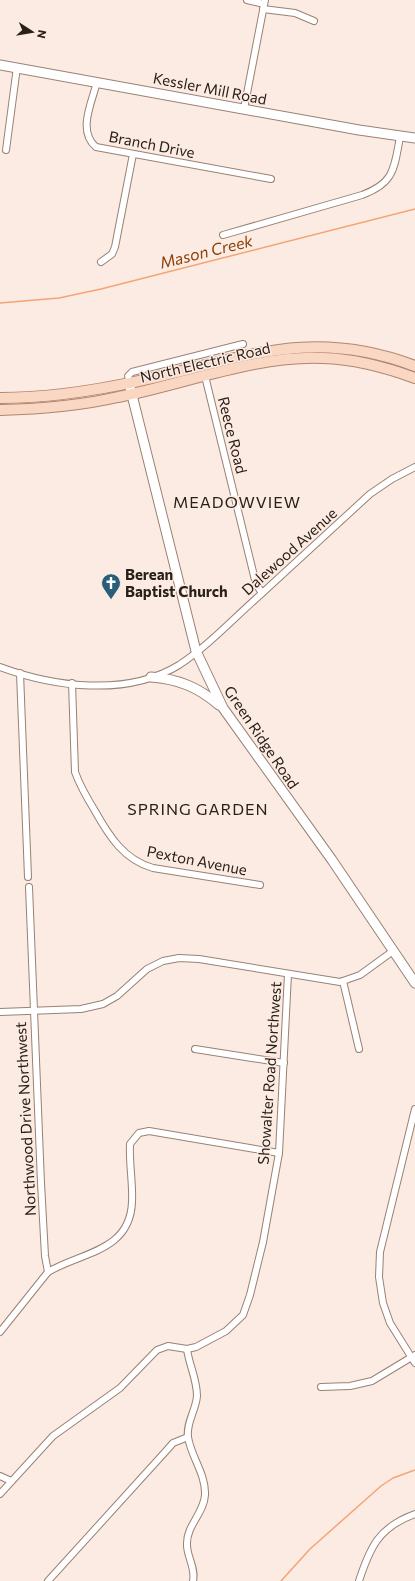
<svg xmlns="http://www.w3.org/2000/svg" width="415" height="1581" font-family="Commissioner,sans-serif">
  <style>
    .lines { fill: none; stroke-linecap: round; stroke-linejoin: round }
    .stream { stroke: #f4a474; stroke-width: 1.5 }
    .street-casing { stroke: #9a8173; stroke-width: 8 }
    .secondary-casing { stroke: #9a8173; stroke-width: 11 }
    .primary-casing { stroke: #af866e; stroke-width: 12 }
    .street { stroke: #fff; stroke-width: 6 }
    .secondary { stroke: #fff; stroke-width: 9 }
    .primary { stroke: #fad7c3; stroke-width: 10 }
    .labels { text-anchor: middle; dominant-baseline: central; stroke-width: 3; stroke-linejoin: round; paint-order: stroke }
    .street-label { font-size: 15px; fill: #2a201a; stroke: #fcebe2 }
    .poi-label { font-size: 15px; font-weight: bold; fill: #2a201a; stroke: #fcebe2; text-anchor: start }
    .water-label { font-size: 16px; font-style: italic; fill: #894107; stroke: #fcebe2 }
    .neighbourhood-label { font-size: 16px; letter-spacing: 1px; fill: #2a201a; stroke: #fcebe2 }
  </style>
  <rect width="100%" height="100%" fill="#fcebe2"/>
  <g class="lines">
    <g class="stream">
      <path d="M0,303l59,-5 42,-9 314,-80"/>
      <path d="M281,1581l29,-32 71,-63 12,-8 22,-8"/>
    </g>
    <g class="street-casing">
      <g id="street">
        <path d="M247,0l17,4"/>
        <path d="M263,9l32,4 19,8"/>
        <path d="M97,82c-5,20 -20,49 -1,65l175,32"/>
        <path d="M244,109l21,-109"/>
        <path d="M6,150l11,-83"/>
        <path d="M223,235l139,-40c33,-12 32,-27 38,-58"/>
        <path d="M101,262l11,-8 3,-7 18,-93"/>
        <path d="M205,376l51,208 6,9"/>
        <path d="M130,383l-2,-7 4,-4 111,-28"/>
        <path d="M0,667c54,20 127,30 179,-2 29,-19 54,-46 80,-69 37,-34 74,-68 111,-102l22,-15 23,-12"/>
        <path d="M20,673l8,204"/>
        <path d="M72,683l3,89c5,14 12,26 20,39 14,25 29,49 58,57l107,17"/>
        <path d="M343,981l16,68"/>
        <path d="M0,1012l81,-3 22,-5 14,-8 30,-27 16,-8 16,-3 20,1 141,23 20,-7 33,-24"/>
        <path d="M195,1049l89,14"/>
        <path d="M415,1109l-35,143 -1,25 4,26 7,20 25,40"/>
        <path d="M48,1272c33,-20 82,-20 84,-70 1,-19 -3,-38 -2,-58l9,-11 10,-2 130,22"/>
        <path d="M0,1332l48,-60 -3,-16 -4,-73 -12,-296"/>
        <path d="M187,1349c2,16 10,30 10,47 -1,14 -11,27 -9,41 3,20 18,37 17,58 -1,18 -18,30 -18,48 -1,13 9,24 6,38"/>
        <path d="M321,1387l29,-1 22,-5 43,-26"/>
        <path d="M0,1476l11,5"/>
        <path d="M0,1494l53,-58 67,-48 37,-38 11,-4 19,3 9,-2 30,-16 17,-16 7,-20 13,-53 16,-89 9,-179"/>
        <path d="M48,1581l118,-130 7,-8 15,-6"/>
        <path d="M359,1581c11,-34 20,-54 56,-67"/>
      </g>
    </g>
    <g class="secondary-casing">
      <g id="secondary">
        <path d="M0,65l359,65 56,8"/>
        <path d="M130,387l66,264 27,57 109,152 83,123"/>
        <path d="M151,677c27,2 47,10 68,28"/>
      </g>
    </g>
    <g class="primary-casing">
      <g id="primary">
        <path d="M0,398c47,0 93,-7 139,-17 102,-22 171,-55 276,-15"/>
        <path d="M0,410c40,-1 79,-4 118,-13 67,-13 137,-42 205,-39 32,1 62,9 92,20"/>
      </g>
    </g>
    <use href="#street" class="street"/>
    <use href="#secondary" class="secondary"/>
    <use href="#primary" class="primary"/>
  </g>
  <defs>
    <g id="church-pin" transform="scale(1)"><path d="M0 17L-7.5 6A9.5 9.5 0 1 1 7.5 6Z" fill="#275f79" stroke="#fcebe2"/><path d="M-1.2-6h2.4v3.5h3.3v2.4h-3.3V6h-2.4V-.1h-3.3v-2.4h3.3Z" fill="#fff"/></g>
  </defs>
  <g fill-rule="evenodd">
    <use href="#church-pin" x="111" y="583"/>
  </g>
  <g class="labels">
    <g class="street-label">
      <text transform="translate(210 88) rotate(11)">Kessler Mill Road</text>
      <text transform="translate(152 144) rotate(11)">Branch Drive</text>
      <text transform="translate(205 362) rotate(-13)">North Electric Road</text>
      <text transform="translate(233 435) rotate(76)">Reece Road</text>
      <text transform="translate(289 551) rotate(-42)">Dalewood Avenue</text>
      <text transform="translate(262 737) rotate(56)">Green Ridge Road</text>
      <text transform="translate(197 860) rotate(11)">Pexton Avenue</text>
      <text transform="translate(269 1073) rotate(-86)">Showalter Road Northwest</text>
      <text transform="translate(25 1119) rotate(-93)">Northwood Drive Northwest</text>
    </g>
    <g class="poi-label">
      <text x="125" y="574">Berean<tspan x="125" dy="17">Baptist Church</tspan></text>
    </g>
    <g class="water-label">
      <text transform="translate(206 251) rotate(-14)">Mason Creek</text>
    </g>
    <g class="neighbourhood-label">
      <text x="237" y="501">MEADOWVIEW</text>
      <text x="198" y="808">SPRING GARDEN</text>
    </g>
  </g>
  <g transform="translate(32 32) rotate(102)" stroke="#fcebe2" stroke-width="3" paint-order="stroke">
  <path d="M0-3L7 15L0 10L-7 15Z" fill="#2a201a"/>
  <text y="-6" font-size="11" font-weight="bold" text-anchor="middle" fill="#2a201a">N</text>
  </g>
</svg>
